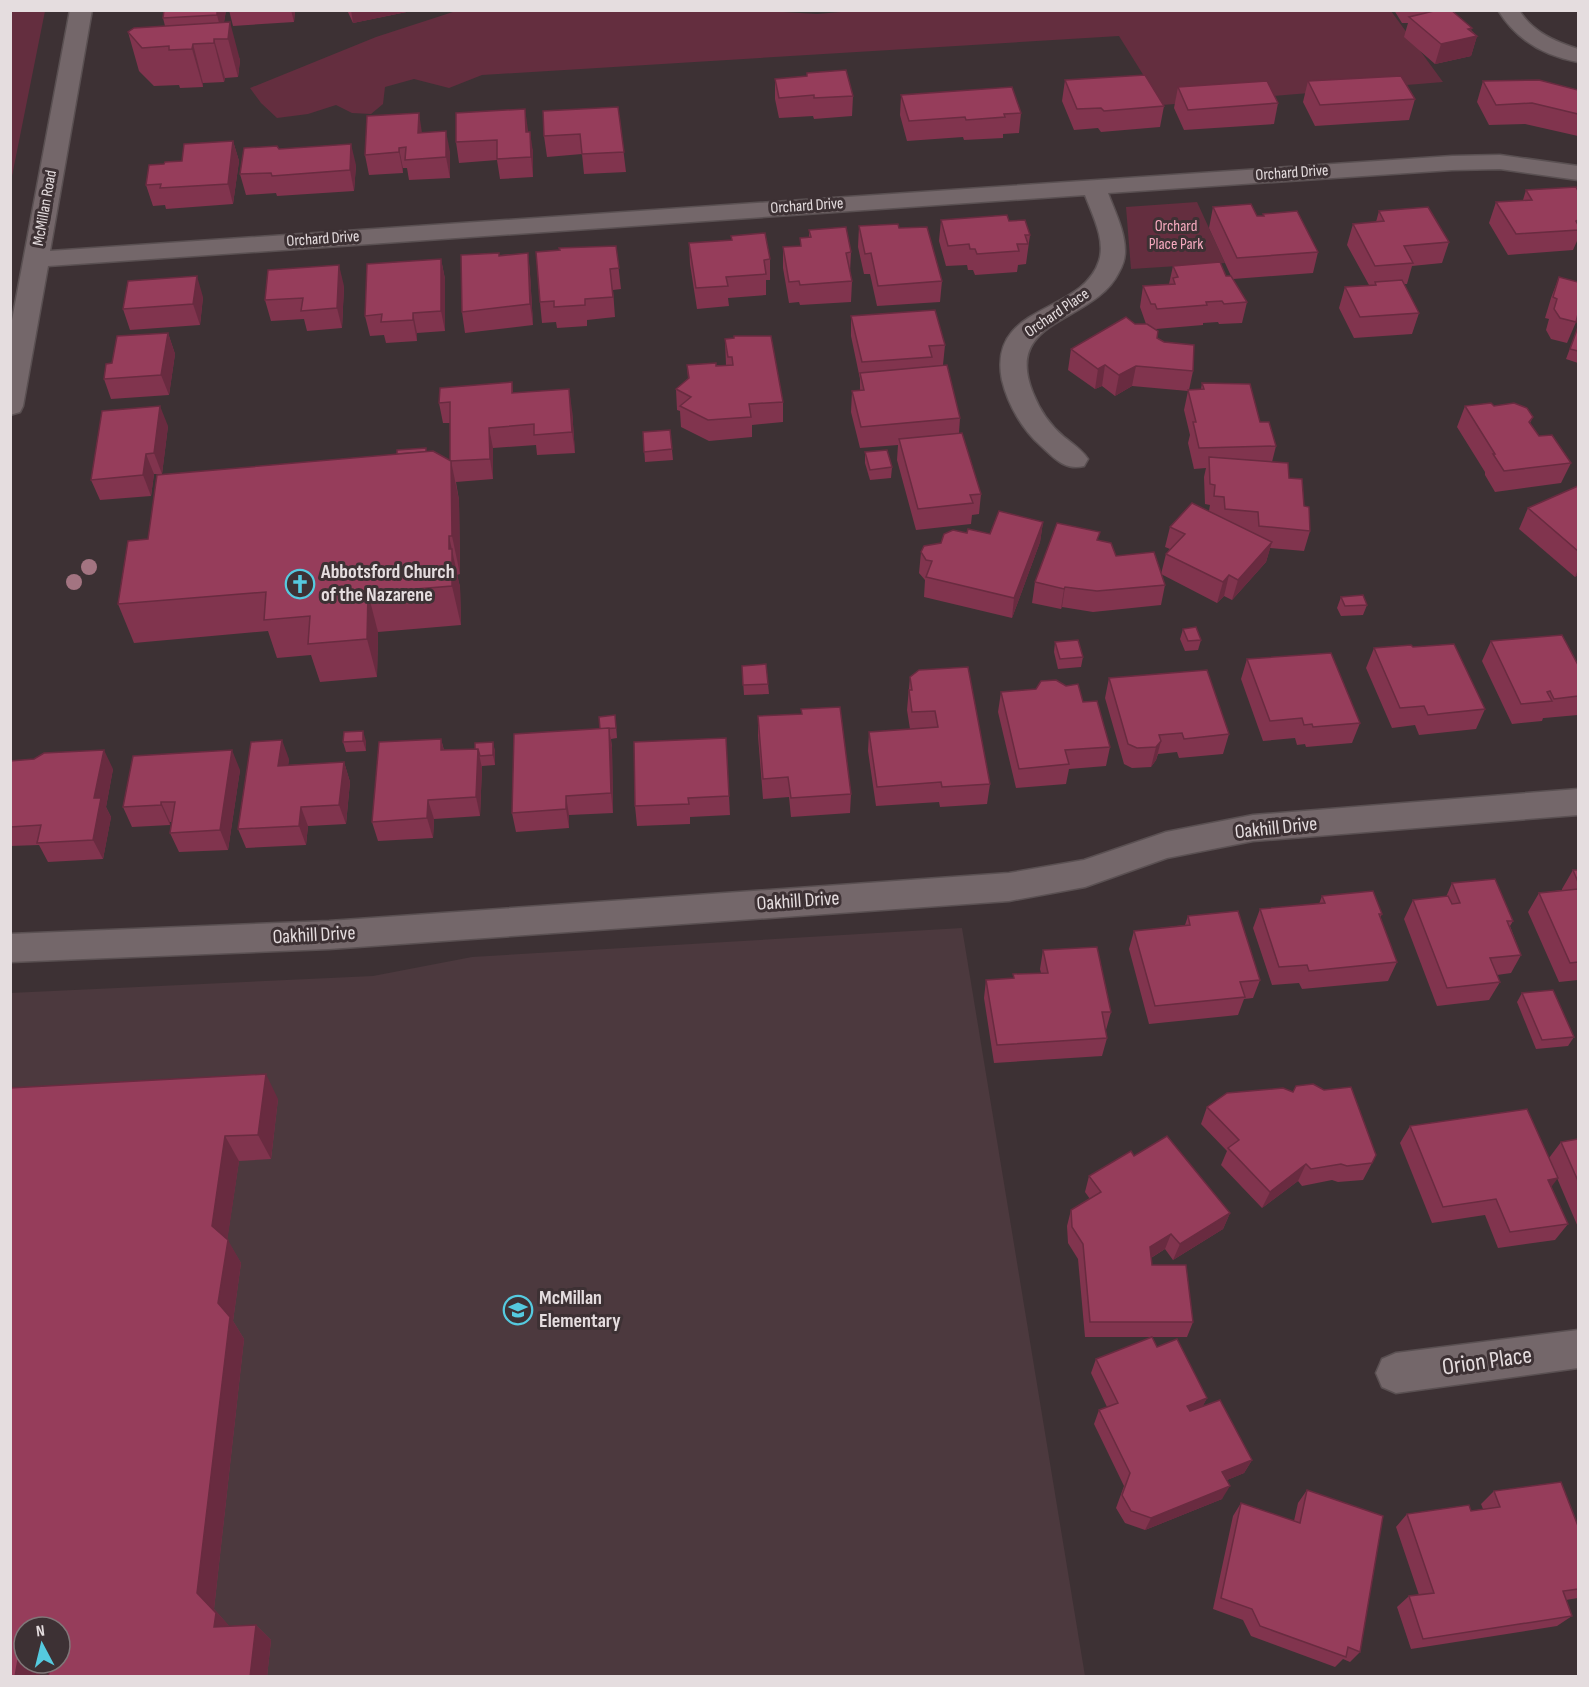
<svg xmlns="http://www.w3.org/2000/svg" width="1589" height="1687" font-family="'Sofia Sans Condensed',sans-serif">
  <style>
    .built { fill: #4c393e; fill-rule: evenodd }
    .green { fill: #642e3f }
    .lines { fill: none; stroke-linecap: round; stroke-linejoin: round }
    .minor-casing { stroke: #5a5052; stroke-width: 3 }
    .minor { fill: #74676a; fill-rule: evenodd }
    .tree { fill: #a37481 }
    .wall { fill: #81344e }
    .shaded-wall { fill: #692b40 }
    .building { fill: #963d5b; stroke: #692b40; stroke-width: 1.5 }
    .labels { text-anchor: middle; dominant-baseline: central; stroke-width: 6; stroke-linejoin: round; paint-order: stroke }
    .far-street-label { font-size: 16px; fill: #e5dddf; stroke: #3d3134 }
    .far-park-label { font-size: 16px; fill: #f7abc0; stroke: #3d3134 }
    .poi-label { font-size: 20px; font-weight: bold; fill: #e5dddf; stroke: #3d3134; text-anchor: start }
    .street-label { font-size: 20px; fill: #e5dddf; stroke: #3d3134 }
    .near-street-label { font-size: 24px; fill: #e5dddf; stroke: #3d3134 }
  </style>
  <rect width="100%" height="100%" fill="#3d3134"/>
  <path class="built" d="M962,928l123,748h-1074l-1,-683 363,-17 99,-19zM24,1627h36v36h-36z"/>
  <g class="green">
    <path d="M11,10l34,1 -34,170 -1,-170z"/>
    <path d="M459,10h289l69,4 48,-4 526,1 52,71 -281,23 -43,-69 -637,39 -33,13 -35,-9 -29,8 -2,17 -12,10 -19,-1 -16,-8 -28,9 -31,4 -16,-15 -11,-15 126,-51z"/>
    <path d="M1197,202l28,61 -94,6 -5,-62z"/>
  </g>
  <g class="lines">
    <g class="minor-casing">
      <g id="minor">
        <path d="M70,10h22l-42,241 1402,-95 48,-1 78,11v14l-78,-11 -48,1 -344,23c7,19 17,38 17,58 0,8 -2,14 -6,21 -25,52 -117,45 -86,121 7,18 17,32 31,44 9,7 18,13 24,22l-4,7c-19,5 -30,-8 -43,-20 -19,-17 -33,-41 -39,-66 -15,-77 80,-65 97,-119 7,-21 -7,-47 -14,-66l-1037,71 -25,140 -3,6 -10,3v-84z"/>
        <path d="M1498,10h21c13,22 37,32 59,39v13c-33,-6 -62,-22 -80,-52z"/>
        <path d="M1578,789v26l-325,26 -86,17 -82,29 -76,14 -680,48 -319,13v-28l319,-13 680,-48 75,-13 82,-28 87,-17z"/>
        <path d="M1578,1330v38l-182,25 -14,-6 -6,-14 6,-14 14,-6z"/>
      </g>
    </g>
    <use href="#minor" class="minor"/>
  </g>
  <g class="tree">
    <circle cx="89" cy="567" r="8"/>
    <circle cx="74" cy="582" r="8"/>
  </g>
  <g class="wall">
    <path d="M164,10h62l-2,12 16,38 -2,17 -13,1 -1,4 -21,1v4l-23,1 -1,-3 -25,1 -15,-15 -11,-39 37,-6 -2,-8z"/>
    <path d="M229,10h66l-1,12 -61,4z"/>
    <path d="M347,10h69l-63,13z"/>
    <path d="M1394,10h57l26,26 -6,20 -36,8 -31,-27 4,-14h-6z"/>
    <path d="M807,73l46,23 -1,20 -38,3 -1,-3 -34,2 -4,-19v-20l32,-3z"/>
    <path d="M1065,80l99,26 -4,21 -59,5 -3,-4 -24,2 -12,-29z"/>
    <path d="M1308,81l107,18 -6,21 -94,6 -12,-24z"/>
    <path d="M1483,81l95,9v46l-53,-12 -36,1 -12,-23z"/>
    <path d="M1178,87l100,16 -4,21 -90,6 -10,-22z"/>
    <path d="M901,95l120,18 -2,20 -16,1v4l-39,2 -1,-3 -56,4 -7,-26z"/>
    <path d="M618,107l8,65 -42,2 -2,-20 -35,3 -3,-21z"/>
    <path d="M422,132l28,20v26l-41,2 -2,-12h-4v5l-34,2 -4,-20z"/>
    <path d="M528,132l5,20v25l-33,2 -3,-19 -38,3 -3,-21z"/>
    <path d="M233,141l6,20 -6,43 -67,5 -1,-4 -12,1 -7,-21 18,-21 18,-3z"/>
    <path d="M279,149l77,16 -2,26 -77,5 -1,-3 -30,2 -6,-21z"/>
    <path d="M1526,190l52,1v49l-1,1 -4,9 -65,5 -19,-32 7,-21 27,-2z"/>
    <path d="M1213,207l44,9h6v-2l55,38 -5,21 -80,6 14,23 -5,21 -23,1 -1,-2 -15,1v2l-47,4 1,9 36,33 -4,19 12,-1 1,-6 58,39 16,24 -4,16 17,16 15,28 6,25 -6,20 -34,-3 -4,14 -34,38 -8,-4 -7,7 -56,-29 4,11 -4,20 -68,7 -31,-5 -1,2 -29,-6 3,-21 64,-42 17,16 45,18 5,-20 4,-5 -5,-2 5,-20 39,-16 1,-6 -5,-1 -1,-27 2,-9 -12,1 -6,-26 2,-8 -6,-25 4,-19 -56,-5 -17,10 -13,-10 -7,3 -27,-19 3,-21 64,-25h11l-6,-17 3,-21 26,-2 4,-18 53,10h5l-22,-48z"/>
    <path d="M1379,211l70,31 -7,21 -30,3 -5,18h-3l15,29 -7,21 -58,4 -15,-30 6,-21 24,-2 -22,-40 6,-21 23,-2z"/>
    <path d="M941,220l68,1 21,14 -4,29 -8,1 -1,7 -42,3 -2,-5h-5l-1,-5 -21,1 -7,-25z"/>
    <path d="M859,226l40,2 43,53 -2,21 -63,4 -7,-32h-6l-6,-27z"/>
    <path d="M809,230l42,22 -1,21 2,8 -1,21 -51,3 -1,-3 -10,1 -6,-35v-21l17,-1v-8l9,-1z"/>
    <path d="M731,236l39,23v21h-4v15l-38,3 1,8 -32,3 -7,-45 -1,-21 43,-3z"/>
    <path d="M616,246l5,43 -8,1 2,27 -28,3v6l-30,2 -1,-6 -14,1 -2,-21z"/>
    <path d="M528,253l2,21 3,51 -68,8 -3,-21 37,-57z"/>
    <path d="M441,259l4,20v52l-28,2v8l-31,2 -2,-8 -14,1 -5,-20z"/>
    <path d="M1559,277l17,45 -9,21 -16,-4 -5,-9 3,-11 -4,-1 6,-20z"/>
    <path d="M344,286l-2,42 -35,3 -3,-12 -33,2 -6,-21z"/>
    <path d="M203,297l-3,28 -70,5 -7,-21z"/>
    <path d="M851,316l94,29 -2,20 17,53 -1,15 22,61 -2,20 -7,1 -1,9 -55,6 -19,-70 1,-15 -38,3 -9,-36 1,-21 8,-1v-11l-9,-43z"/>
    <path d="M1578,327v36l-12,-4z"/>
    <path d="M168,333l7,21 -6,41 -58,4 -7,-20 8,-16z"/>
    <path d="M725,339l58,63v20l-31,3v12l-43,4 -28,-14 -1,-16 -3,-1 -1,-21 12,-10 -1,-14h39z"/>
    <path d="M512,382l1,11 59,17 3,43 -38,2 -1,-10 -43,3v31l-37,3 3,18 1,74 -3,1 3,12 1,38 -83,7 -1,45 -57,5 -9,-27 -34,3 -9,-27 -134,12 -16,-39 30,-65 249,-85 29,-6v4l24,9v-38h-7l-4,-20z"/>
    <path d="M1465,406h29l39,11 -3,6 9,13 32,27 -10,20 -66,9 -10,-17v-3l-28,-45z"/>
    <path d="M168,426l-6,48h-8l-3,22 -51,4 -9,-20z"/>
    <path d="M670,430l3,30 -28,2 -2,-30z"/>
    <path d="M865,452l27,15 -1,11 -21,2 -5,-17z"/>
    <path d="M1578,486v89l-3,2 -56,-48 9,-21z"/>
    <path d="M1043,522l-3,20 -28,76 -88,-21 1,-17 -6,-7 2,-21 20,-9 26,-10 23,1z"/>
    <path d="M1341,597l26,8 -4,10 -22,1 -4,-8z"/>
    <path d="M1183,629l18,11 -3,10 -13,1 -5,-12z"/>
    <path d="M1491,641l87,24v50l-34,3h-1l-1,3 -30,3 -30,-63z"/>
    <path d="M1055,642l28,15 -2,10 -23,2 -4,-17z"/>
    <path d="M1413,647l72,62 -9,20 -57,6 -4,-10 -23,3 -26,-60 8,-20z"/>
    <path d="M1247,659l113,64 -8,20 -46,4 -1,-3 -8,1 -2,-7 -32,3 -22,-62z"/>
    <path d="M742,666l26,18 1,10 -25,1z"/>
    <path d="M910,677l80,107 -3,20 -47,3 -1,-5 -63,4 -8,-55 1,-19 41,-3 -3,-19z"/>
    <path d="M1109,678l120,56 -6,20 -44,4 -2,-6 -19,2 -2,6 -5,7 -19,1 -8,-4 -19,-66z"/>
    <path d="M1001,692l82,10 27,45 -4,19 -37,3 -3,15 -50,4 -18,-76z"/>
    <path d="M758,716l93,78 -1,19 -59,4 -2,-20 -26,2 -5,-63z"/>
    <path d="M616,725l1,13 -6,1 1,9 1,65 -44,2v13l-53,4 -4,-19 88,-84z"/>
    <path d="M726,738l4,77 -40,2v7l-53,2 -2,-20z"/>
    <path d="M441,739l3,11 31,-1 18,-7 2,10v13l-13,1 -2,50 -46,3 -1,19 -55,3 -6,-19z"/>
    <path d="M366,741v10l-20,1 -3,-10z"/>
    <path d="M289,759l-1,6 56,-3 6,20 -4,42 -38,2 -2,19 -60,3 -8,-19z"/>
    <path d="M10,761l103,8 -7,38 5,10 -8,42 -55,3 -9,-17 -29,1z"/>
    <path d="M240,770l-12,80 -49,2 -9,-19 2,-11h-2v3l-38,2 -9,-20z"/>
    <path d="M1573,870h5v110l-19,2 -31,-70 11,-19 23,-3v-1z"/>
    <path d="M1452,883l61,38 -3,5 11,29 -10,18 -14,2 3,7 -11,18 -52,6 -33,-87 9,-19 33,-3z"/>
    <path d="M1322,896l60,18 -2,4 17,44 -9,19 -86,8 -3,-6 -27,2 -19,-57 7,-19 59,-5z"/>
    <path d="M1188,916l72,64 -7,18 -9,1 -6,16 -89,9 -20,-75 5,-18 51,-6z"/>
    <path d="M1043,950l68,62 -5,18h-1l2,8 -5,18 -108,7 -10,-65 2,-18 27,-2v-4l28,-1 -1,-4z"/>
    <path d="M1522,993l52,44 -6,9 -32,3 -19,-47z"/>
    <path d="M10,1088l268,11 -7,60 -32,2 -12,79 14,23 -8,58 11,18 -30,270 15,17 27,-1 15,15 -4,37h-219l12,-50h-36v36h17l-2,14h-29z"/>
    <path d="M1207,1107l165,56 -9,17 -25,2 -6,-2 -30,6 -4,-5 -36,27 -41,-43 6,-14 -26,-27z"/>
    <path d="M1410,1126l139,32 12,-16 17,-3v88l-21,-49 -6,8 17,38 -13,16 -57,8 -13,-33 -53,8 -32,-80z"/>
    <path d="M1134,1156l96,57 -7,16 -50,31 -8,-11 -14,9 1,7 41,57 -6,15h-35l5,10 50,51 -5,9 50,53 -8,13 -17,7 -5,19 -77,31 -20,-7 -9,-15 8,-22 -30,-62 5,-14 8,-3 -16,-34 5,-14 56,-22h-67l-7,-78 -10,-16 -1,-17 4,-16 19,-11 -5,-7 4,-16z"/>
    <path d="M1307,1490l53,162 -10,10 -7,-3 -8,8 -84,-31 -8,-16 -30,-11 20,-93 8,-13 53,18 4,-18z"/>
    <path d="M1494,1491l84,35v72l-12,2 6,16 -15,10 -146,23 -14,-42 12,-11 10,-1 -23,-68 11,-13 64,-3 12,-2 -2,-5z"/>
  </g>
  <g class="shaded-wall">
    <path d="M217,10h9l-4,25 -5,-20z"/>
    <path d="M291,10h4l-1,12z"/>
    <path d="M351,10h65l-63,13z"/>
    <path d="M230,22l10,38 -2,17 -10,-38z"/>
    <path d="M1472,28l-3,10 8,-2 -6,20 -36,8 6,-20z"/>
    <path d="M214,39l11,39 -1,4 -10,-39z"/>
    <path d="M193,44l10,39v4l-11,-38z"/>
    <path d="M525,109l3,21 1,23 -3,-21z"/>
    <path d="M419,113l3,20h-4z"/>
    <path d="M446,131l4,21v26l-4,-21z"/>
    <path d="M530,132l3,20v25l-2,-20z"/>
    <path d="M233,141l6,20 -6,43 -5,-20z"/>
    <path d="M351,144l5,21 -2,26 -4,-21z"/>
    <path d="M399,148l4,20v5l-4,-21z"/>
    <path d="M528,253l2,21 3,51 -3,-21z"/>
    <path d="M441,259l4,20v52l-4,-20z"/>
    <path d="M339,265l5,21 -2,42 -5,-20z"/>
    <path d="M197,276l6,21 -3,28 -7,-21z"/>
    <path d="M413,313l4,20v8l-4,-21z"/>
    <path d="M168,333l7,21 -6,41 -8,-20z"/>
    <path d="M1105,365l-3,21 -7,3 3,-20z"/>
    <path d="M1136,366l-4,20 -17,10 4,-21z"/>
    <path d="M569,389l3,21 3,43 -3,-21z"/>
    <path d="M160,406l8,20 -6,48 -8,-21z"/>
    <path d="M489,428l4,20v31l-3,-20z"/>
    <path d="M146,454l8,20 -3,22 -8,-21z"/>
    <path d="M451,461l8,39 1,74 -8,-38z"/>
    <path d="M1043,522l-3,20 -28,76 2,-20z"/>
    <path d="M449,536l11,51 1,38 -9,-39 -3,-37z"/>
    <path d="M1272,542l-6,20 -34,38 6,-20z"/>
    <path d="M1578,569v6l-3,2z"/>
    <path d="M1229,575l-5,21 -7,7 6,-21z"/>
    <path d="M1065,587l-3,20 -1,2 3,-20z"/>
    <path d="M368,593l10,39 -1,45 -10,-38z"/>
    <path d="M609,728l3,20 1,65 -2,-20z"/>
    <path d="M363,731l3,10v10l-3,-10z"/>
    <path d="M441,739l5,20 -5,-9z"/>
    <path d="M282,740l7,19 -3,27 -8,-20z"/>
    <path d="M1161,741l-5,19 -5,7 5,-20z"/>
    <path d="M493,742l2,10v13l-2,-10z"/>
    <path d="M478,749l4,19 -2,48 -4,-19z"/>
    <path d="M104,750l9,19 -7,38 5,10 -8,42 -10,-19 1,-42z"/>
    <path d="M232,750l8,20 -12,80 -8,-20z"/>
    <path d="M344,762l6,20 -4,42 -7,-19z"/>
    <path d="M566,796l3,19v13l-3,-19z"/>
    <path d="M428,800l6,19 -1,19 -6,-20z"/>
    <path d="M161,802l9,20v3l-9,-20z"/>
    <path d="M301,807l7,19 -2,19 -7,-19z"/>
    <path d="M266,1074l12,25 -7,60 -13,-24z"/>
    <path d="M225,1136l14,25 -13,88 -14,-23z"/>
    <path d="M1306,1164l-8,17 -36,27 8,-16z"/>
    <path d="M1558,1178l-12,16 2,-14z"/>
    <path d="M1230,1213l-7,16 -50,31 7,-16z"/>
    <path d="M1171,1234l-6,15 -21,13 6,-15z"/>
    <path d="M228,1240l13,23 -8,58 11,18 -30,270 18,20 -18,-2 -17,-34 21,-290z"/>
    <path d="M1207,1398l-7,13 -20,8 7,-13z"/>
    <path d="M1252,1460l-8,13 -29,12 7,-13z"/>
    <path d="M1230,1486l-8,13 -77,31 6,-12z"/>
    <path d="M256,1625l15,15 -4,37h-17z"/>
    <path d="M22,1637l2,1v25h17l-2,14h-24z"/>
  </g>
  <g class="building">
    <path d="M164,10h53v5l-54,3z"/>
    <path d="M1438,10h13l21,18 -4,1 9,7 -36,8 -32,-27z"/>
    <path d="M230,22l-2,17h-14v4l-21,1 -1,5 -23,1v-4l-27,2 -14,-16 6,-4z"/>
    <path d="M846,70l7,26 -39,2v-3l-35,3 -4,-19 32,-3v-3z"/>
    <path d="M1145,75l19,31 -60,5 -3,-3 -24,1 -12,-29z"/>
    <path d="M1401,76l14,23 -95,6 -12,-24z"/>
    <path d="M1539,80l39,10v24l-46,-11 -36,2 -13,-24z"/>
    <path d="M1267,81l11,22 -90,7 -10,-23z"/>
    <path d="M1012,87l9,26 -17,1 1,3 -39,3 -1,-3 -56,4 -8,-26z"/>
    <path d="M618,107l6,45 -42,2 -2,-20 -36,2 -1,-25z"/>
    <path d="M525,109l1,23h4l1,25 -34,2v-19l-41,2v-29z"/>
    <path d="M419,113l-1,20 28,-2v26l-41,3 1,-13 -7,1v4l-34,3 2,-39z"/>
    <path d="M233,141l-5,43 -68,4 1,-4 -15,1 3,-20 15,-1 1,-2 17,-1 2,-17z"/>
    <path d="M351,144l-1,26 -78,6 -1,-3 -31,1 4,-26 33,-2 2,3z"/>
    <path d="M1576,187l2,4v29l-2,1 2,4v5l-62,4 -20,-32 36,-2 -6,-10z"/>
    <path d="M1251,204l6,12h7l-1,-2 34,-3 21,41 -81,6 -24,-51z"/>
    <path d="M1428,207l21,35 -45,4 9,17 -38,3 -22,-42 31,-3 -5,-10z"/>
    <path d="M1007,215l2,6 16,-1 5,15h-5l3,9h-11l2,7 -42,3 -2,-5h-5l-1,-5 -21,2 -7,-26z"/>
    <path d="M898,224l1,4 28,-1 15,54 -64,5 -7,-33 -6,1 -6,-28z"/>
    <path d="M846,227l5,25 -5,1 6,28 -52,4 -1,-4 -10,1 -6,-35 18,-1 -1,-8 11,-1 -2,-7z"/>
    <path d="M765,233l5,26 -6,1 2,14 -40,3 2,9 -32,2 -7,-45 43,-3 -1,-4z"/>
    <path d="M616,246l3,22 -9,1 3,28 -28,2v6l-31,2v-6l-14,1 -4,-50 24,-2 -1,-2z"/>
    <path d="M499,253v3l29,-3 2,51 -68,8 -1,-57z"/>
    <path d="M441,259v52l-28,2v7l-32,2 1,-8 -17,2 2,-52z"/>
    <path d="M1220,262l6,14h5l16,26 -23,2 -2,-3 -16,1 1,3 -50,4 -2,-5h-4l-8,-18 32,-2 -2,-6 5,-1 -5,-11z"/>
    <path d="M339,265l-2,43 -36,3 2,-13 -38,2 3,-30z"/>
    <path d="M197,276l-4,28 -70,5 5,-28z"/>
    <path d="M1559,277l19,5v32l-2,8 -16,-4 -6,-9 3,-10 -4,-2z"/>
    <path d="M1402,280l17,33 -59,4 -15,-30 31,-2 -1,-3z"/>
    <path d="M935,310l10,35 -16,1 3,11 -70,5 -11,-46z"/>
    <path d="M1126,317l9,7h12l11,7 -1,7 7,4 30,3 -1,26 -57,-5 -17,9 -14,-10 -7,4 -27,-20z"/>
    <path d="M1578,327v24l-8,-2z"/>
    <path d="M168,333l-7,42 -57,4 2,-15 6,-1 5,-27z"/>
    <path d="M734,336h37l12,66 -34,2 2,13 -43,3 -28,-14 11,-9 -15,-8 13,-11 -2,-13 29,-2v3l17,-1 -1,-8h-4l-3,-18 9,-1z"/>
    <path d="M947,365l13,53 -99,9 -9,-36 12,-1 -4,-17z"/>
    <path d="M512,382v11l57,-4 3,43 -38,3v-11l-45,4 1,31 -40,2v-59l-11,1 1,-15z"/>
    <path d="M1202,383l48,1 10,38h9l7,24 -77,2 -6,-26h3l-8,-32 16,-1z"/>
    <path d="M1491,403l3,3 20,-3 13,5 6,9 -4,5 10,14 13,-1 19,28 -67,8 -11,-17h2l-30,-48z"/>
    <path d="M160,406l-6,47 -8,1 -3,21 -52,5 11,-69z"/>
    <path d="M670,430l2,19 -28,3 -1,-20z"/>
    <path d="M962,433l19,61 -11,1 3,8 -55,6 -19,-70z"/>
    <path d="M426,448v4l-29,2v-4z"/>
    <path d="M887,450l5,17 -22,3 -5,-18z"/>
    <path d="M433,451l18,10 1,75h-3v13h3v37l-84,7 -1,46 -59,5 2,-28 -46,4 2,-28 -148,12 10,-63 20,-2 9,-64z"/>
    <path d="M1209,457l79,6 1,15 13,1 2,27 5,1 1,24 -51,-5 -1,-14 -33,-3 -1,-12 -10,-1 1,-11 -5,-1z"/>
    <path d="M1578,486v65l-50,-43z"/>
    <path d="M1192,503l80,39 -34,38 -9,-5 -6,7 -57,-28 19,-20 -15,-7z"/>
    <path d="M999,511l44,11 -29,76 -88,-21 6,-16 -6,-1 -5,-8 3,-6 17,-3 3,-9 9,-4 14,3 1,-4 22,5z"/>
    <path d="M1057,523l43,9 -3,8 14,3 5,13 38,-4 11,33 -68,6 -32,-4 -1,2 -29,-7z"/>
    <path d="M1363,595l4,10 -22,1 -4,-9z"/>
    <path d="M1196,627l5,13 -13,1 -5,-12z"/>
    <path d="M1562,635l16,30v31l-24,3 -4,-8 -3,1 5,9 -31,3 -30,-63z"/>
    <path d="M1078,640l5,17 -23,2 -5,-17z"/>
    <path d="M1454,644l31,65 -57,6 -4,-9 -24,2 -26,-60 37,-3 2,2z"/>
    <path d="M1331,653l29,70 -47,4 -1,-3 -8,1 -2,-7 -32,3 -23,-62z"/>
    <path d="M766,664l2,20 -25,1 -1,-19z"/>
    <path d="M968,667l22,117 -48,3 -1,-5 -64,5 -8,-55 69,-5 -3,-16 -23,1 -3,-22h3l-2,-13 9,-7z"/>
    <path d="M1207,670l22,64 -45,5 -2,-6 -23,2 2,6 -5,6 -19,1 -9,-4 -19,-66z"/>
    <path d="M1056,680l10,6 12,-2 5,18 14,-1 13,46 -45,3 4,14 -50,5 -18,-77 35,-3 5,-8z"/>
    <path d="M840,707l11,87 -60,4 -3,-21 -25,2 -5,-63 44,-2 -1,-5z"/>
    <path d="M615,715l1,13 -16,1 -1,-12z"/>
    <path d="M609,728l2,65 -45,3v13l-54,4 2,-79z"/>
    <path d="M363,731v10l-20,1 1,-10z"/>
    <path d="M726,738l3,58 -41,2 1,6 -54,2 -1,-64z"/>
    <path d="M441,739v11l37,-1 -2,48 -48,3 -1,18 -55,4 7,-80z"/>
    <path d="M282,740l-4,26 66,-4 -5,43 -38,2 -2,19 -61,3 13,-87z"/>
    <path d="M493,742v13l-13,1 -2,-7h-3v-6z"/>
    <path d="M104,750l-10,48h7l-8,42 -56,3 4,-18 -31,2v-66l24,-2 10,-6z"/>
    <path d="M232,750l-12,80 -50,3 5,-31h-14v3l-38,2 10,-51z"/>
    <path d="M1573,870h5v12z"/>
    <path d="M1495,879l18,42h-6l14,34 -31,3 10,24 -53,6 -34,-88 35,-4 4,8 8,-1 -8,-20z"/>
    <path d="M1578,889v73l-8,1 -31,-70z"/>
    <path d="M1373,891l9,23h-3l18,48 -88,9 -2,-6 -28,2 -19,-58 65,-6 -3,-7z"/>
    <path d="M1238,911l22,69 -20,2 5,15 -90,9 -21,-75 56,-6 -2,-9z"/>
    <path d="M1097,947l14,65h-9l5,26 -110,7 -11,-65 28,-2 -1,-4 35,-1 -5,-23z"/>
    <path d="M1553,990l21,47 -32,3 -20,-47z"/>
    <path d="M266,1074l-8,61 -33,1 -13,90 16,14 -10,63 12,14 -33,276 19,20 -2,14 42,-2 -6,52h-202l3,-14h9v-36h-36v10h-2l-7,40h-5v-589z"/>
    <path d="M1313,1084l11,6 27,-3 25,68 -4,8 -25,3 -6,-2 -30,5 -5,-5 -36,28 -42,-44 11,-8 -32,-33 20,-14 56,-5 10,4 3,-6z"/>
    <path d="M1527,1109l31,69 -10,2 20,44 -58,8 -14,-33 -53,8 -33,-81z"/>
    <path d="M1167,1136l63,77 -50,31 -9,-10 -21,13 2,18h34l7,57h-103l-7,-78 -11,-17 -1,-17 30,-18 -12,-16 42,-25 3,5z"/>
    <path d="M1578,1139v42l-17,-39z"/>
    <path d="M1152,1337l5,10 20,-8 30,59 -20,8 3,5 30,-11 32,60 -30,12 8,14 -79,32 -20,-7 -9,-16 8,-22 -31,-63 19,-7 -22,-44z"/>
    <path d="M1561,1482l17,44v63l-15,2 9,25 -149,23 -14,-43 25,-3 -27,-79 62,-9 2,6 29,-4 -6,-16z"/>
    <path d="M1307,1490l76,26 -23,136 -12,-5 -2,10 -86,-31 -8,-17 -31,-11 20,-95 59,20z"/>
  </g>
  <defs>
    <g id="church-ring" transform="scale(1.5)"><circle r="9.5" fill="#3d3134" stroke="#55cadf" stroke-width="1.5"/><path d="M-1.2-6h2.4v3.5h3.3v2.4h-3.3V6h-2.4V-.1h-3.3v-2.4h3.3Z" fill="#55cadf"/></g>
    <g id="school-ring" transform="scale(1.5)"><circle r="9.5" fill="#3d3134" stroke="#55cadf" stroke-width="1.5"/><path d="M0-5L7-2L0 1L-7-2ZM-4 1L0 2.5L4 1V4Q0 6-4 4Z" fill="#55cadf"/></g>
  </defs>
  <g fill-rule="evenodd">
    <use href="#church-ring" x="300" y="584"/>
    <use href="#school-ring" x="518" y="1310"/>
  </g>
  <g class="labels">
    <g class="far-street-label">
      <text transform="translate(1292 173) rotate(-4)">Orchard Drive</text>
      <text transform="translate(807 206) rotate(-4)">Orchard Drive</text>
      <text transform="translate(45 208) rotate(-80)">McMillan Road</text>
      <text transform="translate(323 239) rotate(-4)">Orchard Drive</text>
      <text transform="translate(1057 313) rotate(-34)">Orchard Place</text>
    </g>
    <g class="far-park-label">
      <text x="1176" y="226">Orchard<tspan x="1176" dy="18">Place Park</tspan></text>
    </g>
    <g class="poi-label">
      <text x="321" y="572">Abbotsford Church<tspan x="321" dy="23">of the Nazarene</tspan></text>
      <text x="539" y="1298">McMillan<tspan x="539" dy="23">Elementary</tspan></text>
    </g>
    <g class="street-label">
      <text transform="translate(1276 828) rotate(-6)">Oakhill Drive</text>
      <text transform="translate(798 901) rotate(-4)">Oakhill Drive</text>
      <text transform="translate(314 935) rotate(-3)">Oakhill Drive</text>
    </g>
    <g class="near-street-label">
      <text transform="translate(1487 1361) rotate(-8)">Orion Place</text>
    </g>
  </g>
  <rect width="1589" height="1687" fill="none" stroke="#e5dddf" stroke-width="24"/>
  <g transform="translate(42 1645) rotate(353)"><circle r="28" fill="#3d3134" stroke="#807678" stroke-width="1.5"/>
  <path d="M0-4.5L10 22L0 15L-10 22Z" fill="#55cadf"/>
  <text y="-9" font-size="16" font-weight="bold" text-anchor="middle" fill="#e5dddf">N</text>
  </g>
</svg>
